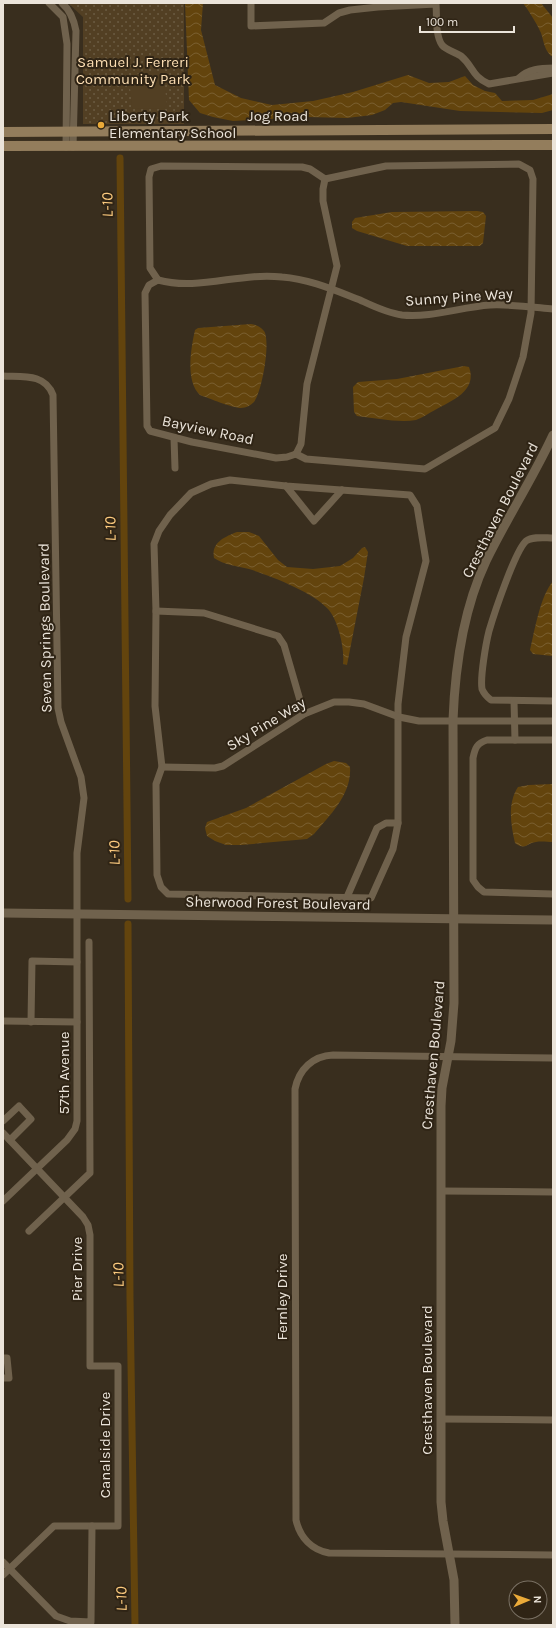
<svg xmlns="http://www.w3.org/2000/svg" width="556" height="1628" font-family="Karla,sans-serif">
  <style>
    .park { fill: url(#park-dots) }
    .pitch { fill: #523f23 }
    .water { fill: url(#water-waves) }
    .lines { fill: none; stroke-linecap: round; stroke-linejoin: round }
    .canal { stroke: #63440d; stroke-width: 7 }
    .minor { stroke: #70624d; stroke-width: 7 }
    .tertiary { stroke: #70624d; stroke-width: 9 }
    .secondary { stroke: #937d5c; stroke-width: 10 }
    .poi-dot { fill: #eaaa39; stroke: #2f2415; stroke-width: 1.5 }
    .labels { text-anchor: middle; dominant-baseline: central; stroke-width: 4; stroke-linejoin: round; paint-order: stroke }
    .park-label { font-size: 15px; fill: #fddfb4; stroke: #2f2415 }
    .poi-label { font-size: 15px; fill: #ebe4da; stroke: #2f2415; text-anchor: start }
    .street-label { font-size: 15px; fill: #ebe4da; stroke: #2f2415 }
    .water-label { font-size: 16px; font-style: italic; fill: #fcca7e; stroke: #2f2415 }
  </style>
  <defs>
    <pattern id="park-dots" width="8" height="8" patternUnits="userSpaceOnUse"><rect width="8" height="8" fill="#523f23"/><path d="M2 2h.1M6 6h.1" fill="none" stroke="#6b5b42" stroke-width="1.8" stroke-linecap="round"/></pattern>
    <pattern id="water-waves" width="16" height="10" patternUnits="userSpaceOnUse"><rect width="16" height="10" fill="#63440d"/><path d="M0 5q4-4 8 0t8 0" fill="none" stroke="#7a5f30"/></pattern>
  </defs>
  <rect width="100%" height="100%" fill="#392e1e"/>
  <path class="park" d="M68,3h116v121h-101v-107z"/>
  <path class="pitch" d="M160,72l3,3 4,29 -3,4 -31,1 -1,-2 -3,-29 4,-4z"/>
  <g class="water">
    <path d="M185,3h18l-2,27 14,55 26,13 31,7 41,-4 40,-9 55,-17 21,8 20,-1 16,-6 8,9 12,6 10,2 7,8 31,-1 20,-6v16l-11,3 -82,-2 -59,-9 -8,1 -8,7 -13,5 -25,3 -40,-1 -74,4 -20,-4 -13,-4 -11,-13z"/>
    <path d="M523,3h18l12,15v38h-2c-7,-7 -7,-14 -10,-23 -5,-11 -11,-20 -18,-30z"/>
    <path d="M477,211l6,1 3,4 -3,27 -3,3h-73l-50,-15 -5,-3v-6l3,-4 37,-6z"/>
    <path d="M251,324c5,1 9,2 13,7 7,10 -2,61 -10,71 -3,3 -8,6 -13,6 -8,0 -33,-10 -41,-13 -15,-14 -9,-47 -5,-65l3,-2z"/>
    <path d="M464,366l5,1c9,24 -18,34 -34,43 -6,3 -13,8 -19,10 -17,3 -41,-2 -59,-4l-3,-4 -1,-25 5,-5 39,-3z"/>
    <path d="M237,532h12l10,4 19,24 9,7 26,2 27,-3 13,-8 9,-10 3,-1 3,5 -4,26 -17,87 -4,-1c2,-15 -5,-44 -15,-55 -15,-17 -57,-33 -79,-40 -12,-3 -25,-4 -35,-11 -3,-15 10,-21 23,-26z"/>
    <path d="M553,581v75l-20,-2 -3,-4c5,-21 10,-53 23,-69z"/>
    <path d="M334,761l12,2 4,4c2,27 -20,48 -36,67l-7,5 -66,6h-15l-11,-4 -8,-5 -2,-8 2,-6 39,-14 80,-44z"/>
    <path d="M553,784v58c-5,0 -12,-1 -17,0 -10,1 -10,9 -21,1 -4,-18 -8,-39 3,-56l11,-2z"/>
  </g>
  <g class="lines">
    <g class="canal">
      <path d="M120,158l8,741"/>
      <path d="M128,924l2,374 5,327"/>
    </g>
    <g class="minor">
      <path d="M49,3l14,14 4,27 -1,103"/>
      <path d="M62,3c8,7 12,17 14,28l-3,116"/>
      <path d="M251,3v23l73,-3 15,-10 11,-3 28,-3 58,-3c1,12 -1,31 6,41 4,5 13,7 19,11 13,11 10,20 28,28l64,-11"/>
      <path d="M519,78c9,-9 22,-10 34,-10"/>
      <path d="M158,280l-8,-12 -1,-91 2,-8 10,-3 141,1 8,2 15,10 -2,10v12l14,65 -30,118 -6,60 -5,10"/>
      <path d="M158,280c41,11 82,-8 124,-3 27,2 52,13 78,23 13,6 27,13 42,15 29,3 59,-8 88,-10 21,-1 42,2 63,4"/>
      <path d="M158,280l-9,5 -4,8 2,133 3,5 42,11 84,16 11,-1 9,-3"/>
      <path d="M3,376c19,1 42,-3 50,19l5,313 3,14 20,55 3,21 -7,55v268l-2,8 -8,11 -64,61"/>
      <path d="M174,438l1,30"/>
      <path d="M296,454l10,5 119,10 70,-41 14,-29 14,-42 8,-44 2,-134 -3,-9 -11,-6 -133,2 -61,13"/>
      <path d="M230,480l56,6 124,9 7,11 9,55 -20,76 -8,67v119l-5,26 -22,49 -203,-4 -7,-7 -4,-12 -1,-91 6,-17 -7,-61 1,-95 -2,-67 5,-13 11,-16 21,-22 20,-9z"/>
      <path d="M286,486l28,35 28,-31"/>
      <path d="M553,538c-8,0 -20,-2 -27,3 -11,10 -32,73 -37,90 -3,12 -9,46 -7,58 2,5 5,8 9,11l62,1"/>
      <path d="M156,611l48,2 74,23 6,9 20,69"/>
      <path d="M514,701l1,39"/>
      <path d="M553,740h-66c-10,3 -12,8 -14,18v122l5,7 6,5 69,2"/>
      <path d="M162,767l53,1 8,-2 81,-52 30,-12h15l15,2 35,13 20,4h134"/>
      <path d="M347,897l30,-69 9,-5h12"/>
      <path d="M3,1021l74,1"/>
      <path d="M31,1022l1,-61 45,1"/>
      <path d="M553,1058l-220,-3c-20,1 -34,14 -38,34l1,431c4,18 16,30 33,33l224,2"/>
      <path d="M3,1121l16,-15 12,13 -21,21"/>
      <path d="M3,1133l80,84 5,8 2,10v131h28v160h-64l-51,49"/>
      <path d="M441,1191l112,1"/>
      <path d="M29,1231l61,-58 -1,-231"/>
      <path d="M3,1358h4l2,20h-6"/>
      <path d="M441,1419l112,1"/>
      <path d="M3,1562l53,54 14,5 21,1 1,-96"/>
    </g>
    <g class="tertiary">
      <path d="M3,913l550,7"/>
      <path d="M455,1625l-1,-45 -11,-59 -2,-19v-396l1,-18 9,-47 3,-38 -1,-283c2,-53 10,-110 33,-159 21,-43 47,-83 67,-126"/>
    </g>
    <g class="secondary">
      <path d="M3,132l550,-3"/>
      <path d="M3,146l550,-1"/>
    </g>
  </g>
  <circle class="poi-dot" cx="101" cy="125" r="4"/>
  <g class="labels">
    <g class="park-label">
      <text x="133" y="62">Samuel J. Ferreri<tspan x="133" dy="17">Community Park</tspan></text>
    </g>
    <g class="poi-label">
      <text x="109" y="116">Liberty Park<tspan x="109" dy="17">Elementary School</tspan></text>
    </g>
    <g class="street-label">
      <text x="278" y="116">Jog Road</text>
      <text transform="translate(459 297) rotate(-4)">Sunny Pine Way</text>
      <text transform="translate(208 430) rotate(12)">Bayview Road</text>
      <text transform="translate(500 510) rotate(-63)">Cresthaven Boulevard</text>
      <text transform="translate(45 628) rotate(-91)">Seven Springs Boulevard</text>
      <text transform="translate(266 724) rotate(-31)">Sky Pine Way</text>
      <text transform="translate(278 903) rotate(1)">Sherwood Forest Boulevard</text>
      <text transform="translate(433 1055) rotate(-85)">Cresthaven Boulevard</text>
      <text transform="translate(64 1073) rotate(-90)">57th Avenue</text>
      <text transform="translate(77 1269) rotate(-90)">Pier Drive</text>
      <text transform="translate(282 1297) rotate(-90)">Fernley Drive</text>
      <text transform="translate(427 1380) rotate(-90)">Cresthaven Boulevard</text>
      <text transform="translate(105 1445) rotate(-90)">Canalside Drive</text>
    </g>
    <g class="water-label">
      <text transform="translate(107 205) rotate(-91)">L-10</text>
      <text transform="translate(110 529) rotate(-91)">L-10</text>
      <text transform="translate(114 853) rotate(-91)">L-10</text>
      <text transform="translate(118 1275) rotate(-91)">L-10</text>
      <text transform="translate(121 1599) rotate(-91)">L-10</text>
    </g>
  </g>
  <rect width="556" height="1628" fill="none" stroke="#ebe4da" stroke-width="8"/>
  <g transform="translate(528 1600) rotate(88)"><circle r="19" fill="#2f2415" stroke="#7a7164"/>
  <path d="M0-3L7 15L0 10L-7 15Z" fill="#eaaa39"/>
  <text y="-6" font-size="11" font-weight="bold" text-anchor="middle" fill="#ebe4da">N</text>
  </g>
  <path d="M420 26v6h94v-6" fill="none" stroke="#ebe4da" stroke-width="2"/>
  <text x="426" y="26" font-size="12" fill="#ebe4da" stroke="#2f2415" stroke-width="3" paint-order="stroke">100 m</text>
</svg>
